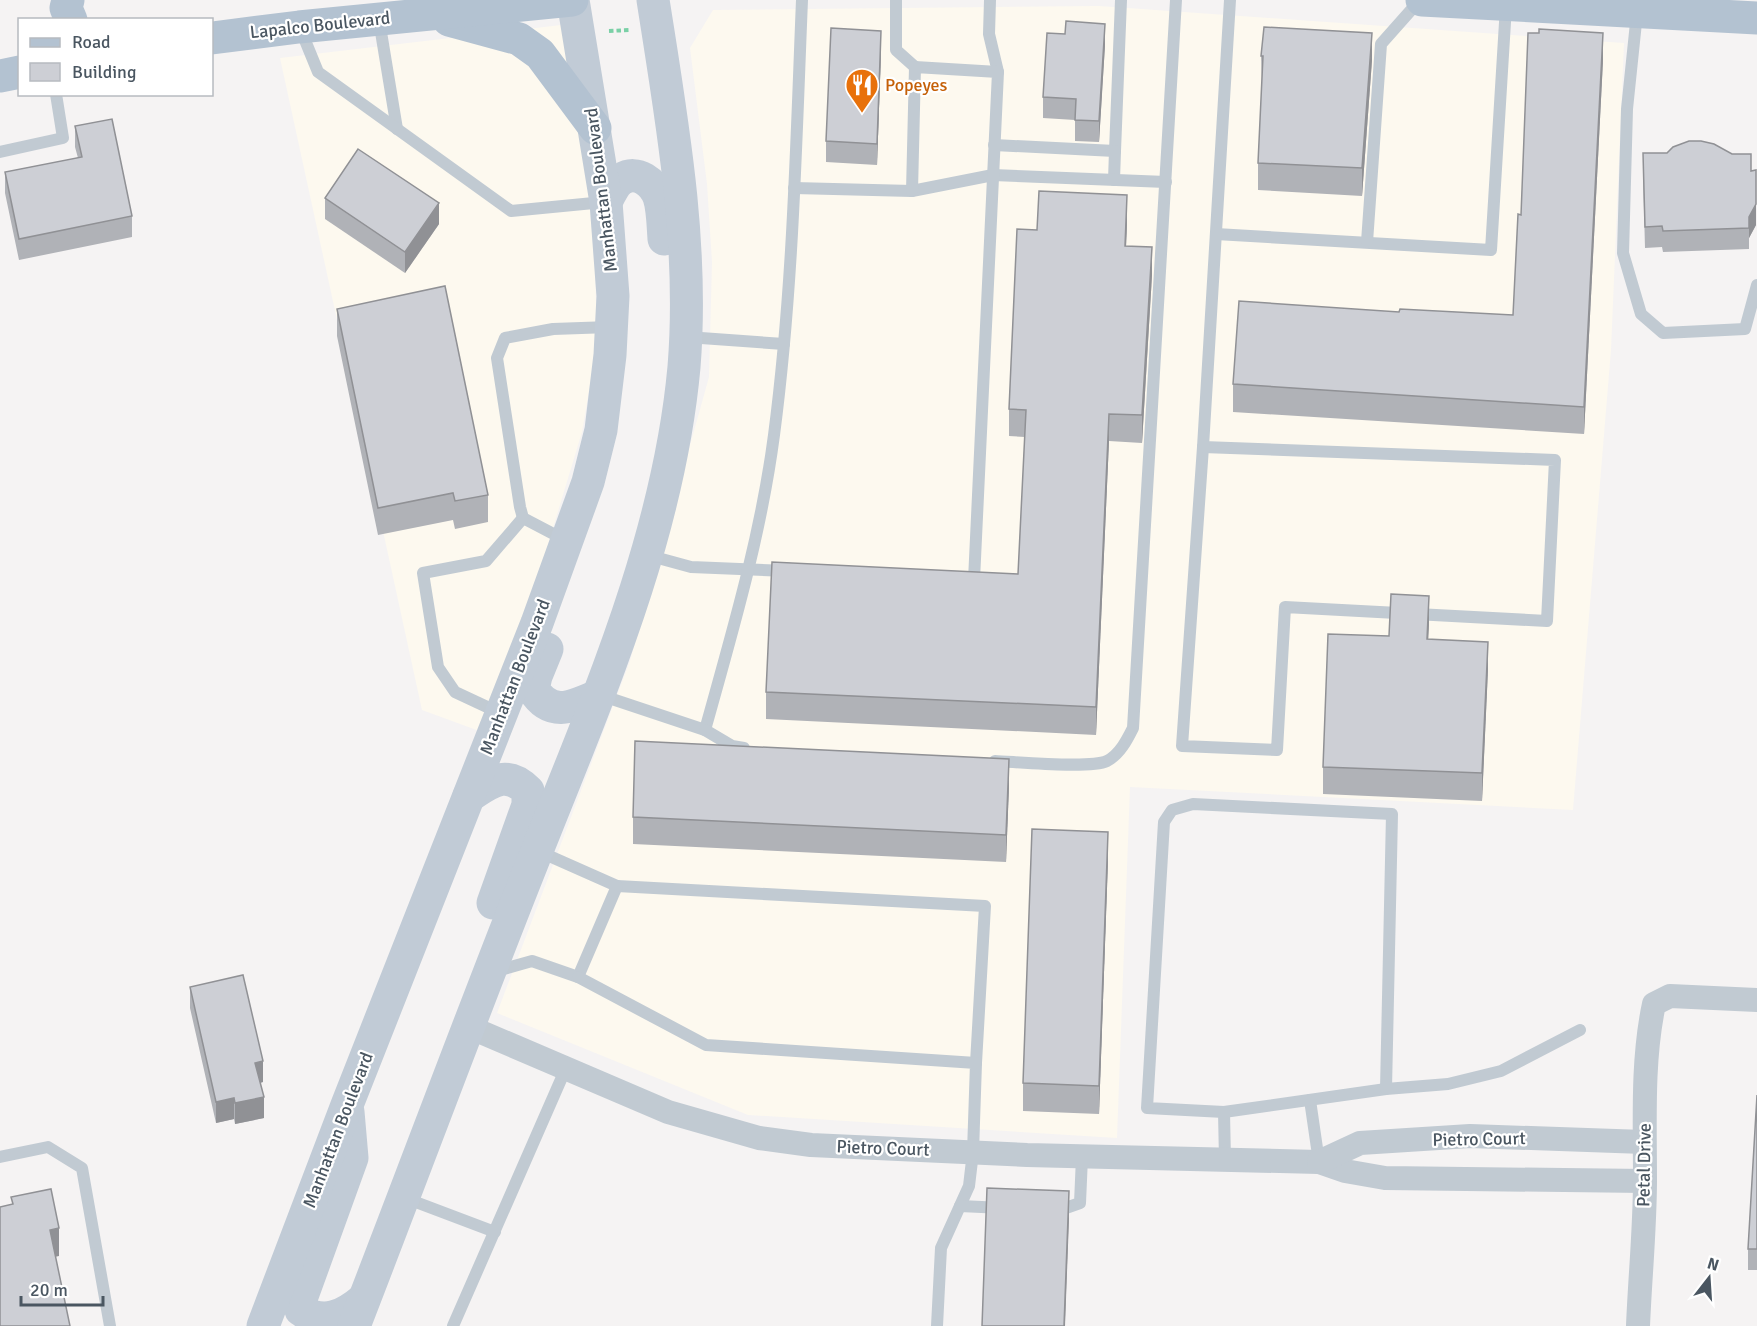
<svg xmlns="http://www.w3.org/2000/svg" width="1757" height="1326" font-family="Signika,sans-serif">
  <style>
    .commercial { fill: #fdf9ef }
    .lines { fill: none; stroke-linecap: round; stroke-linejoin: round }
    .path { stroke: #7ad0a6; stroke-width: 4; stroke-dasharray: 4.5 3; stroke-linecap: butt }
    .lane { stroke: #c1cad2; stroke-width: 12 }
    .street { stroke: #c1cad2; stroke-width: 24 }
    .secondary { stroke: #c1cbd6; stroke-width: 33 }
    .primary { stroke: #b3c2d1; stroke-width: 33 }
    .wall { fill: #b0b2b7 }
    .shaded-wall { fill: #909195 }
    .building { fill: #cdcfd5; stroke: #909195; stroke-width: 1.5 }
    .labels { text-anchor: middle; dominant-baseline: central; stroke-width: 4.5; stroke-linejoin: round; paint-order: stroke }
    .street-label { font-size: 18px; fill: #4a5661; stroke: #fff }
    .food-label { font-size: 18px; fill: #c56008; stroke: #fff; text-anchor: start }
  </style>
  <rect width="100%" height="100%" fill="#f5f3f3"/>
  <g class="commercial">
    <path d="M1099,6l525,37 -13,307 -38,460 -443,-23 -13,351 -369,-23 -251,-102 133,-352 79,-284 3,-115 -5,-78 -17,-136 23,-38z"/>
    <path d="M561,25l26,152 8,89 2,77 -15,89 -39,129 -61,171 -60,-22 -142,-652z"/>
  </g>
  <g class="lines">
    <path class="path" d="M609,31l20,-1"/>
    <g class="lane">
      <path d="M896,0v50l19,17"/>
      <path d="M990,0l-1,34 9,38"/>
      <path d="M1637,13l-10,96 -4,144 18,61 22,19 82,-4 12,-44"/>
      <path d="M379,20l18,109"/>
      <path d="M300,28l18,44 193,139 93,-9"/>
      <path d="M994,145l121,6 6,-151"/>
      <path d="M0,152l63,-14 -7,-44"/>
      <path d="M1114,180l1,-29"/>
      <path d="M794,188l118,3 81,-16 173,7"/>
      <path d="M912,191l3,-124 83,5 -24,508 -8,-1"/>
      <path d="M1216,234l275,16 15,-244"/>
      <path d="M1367,242l14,-198 39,-44"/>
      <path d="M687,337l97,7"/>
      <path d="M1203,447l352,13 -8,161 -262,-14 -8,143 -95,-4z"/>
      <path d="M1203,447l27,-447"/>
      <path d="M565,540l-42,-22 -3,-11 -23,-149 8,-20 48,-9 57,-2"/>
      <path d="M647,555l44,12 96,4"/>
      <path d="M600,695l105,35c27,-97 56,-195 69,-295 19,-145 22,-290 28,-435"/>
      <path d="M500,713l-45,-21 -17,-25 -15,-94 63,-12 37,-43"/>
      <path d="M705,730l27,16 12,2"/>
      <path d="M995,761c23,1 95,8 112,0 13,-7 20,-21 26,-33l43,-728"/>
      <path d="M617,886l368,20 -9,157"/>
      <path d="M493,972l39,-11 46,16 39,-91 -79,-35"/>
      <path d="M578,977l128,68 270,18 -3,89 -4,34 -28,62 -4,78"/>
      <path d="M1310,1100l9,62"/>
      <path d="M1224,1112l162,-23"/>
      <path d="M0,1157l48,-10 34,21 28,158"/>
      <path d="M1225,1160l-1,-48 -77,-4 17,-286 8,-12 21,-6 199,10 -6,275 62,-5 53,-13 79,-41"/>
      <path d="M405,1198l90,34"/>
      <path d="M960,1206l43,2"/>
      <path d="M1063,1209l17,-6 2,-46"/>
      <path d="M453,1326l113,-258"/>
    </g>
    <g class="street">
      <path d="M469,1027l199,85 91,26 52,7 216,10 292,7 26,9 40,7 260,3"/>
      <path d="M1319,1162l41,-19 110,-7 174,6"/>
      <path d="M1638,1326c2,-49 7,-98 7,-147 0,-58 -3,-119 9,-175l16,-8 87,4"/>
    </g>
    <g class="secondary">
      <path d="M606,202c4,-8 9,-19 16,-23 15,-10 32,4 37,18 4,12 4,29 5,42"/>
      <path d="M547,649l-11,27 -3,13c18,30 41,17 66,6"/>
      <path d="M469,796c22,-14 37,-27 59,-5v14l-35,98"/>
      <path d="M348,1112l4,46 -51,141v11c22,16 43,6 63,-11"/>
      <path d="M263,1326l84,-221 190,-482 51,-141 13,-52 9,-75 3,-59 -7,-94 -33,-202"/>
      <path d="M354,1326c59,-152 115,-304 175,-455 64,-163 139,-328 155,-504 10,-123 -12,-246 -31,-367"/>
    </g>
    <g class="primary">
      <path d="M68,0l-2,8 5,12"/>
      <path d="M1422,0l335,18"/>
      <path d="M449,20l70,19 21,15 55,74"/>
      <path d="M212,38l87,-11 273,-27"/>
      <path d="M0,76l20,-4"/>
    </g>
  </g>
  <g class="wall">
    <path d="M1105,45l-6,97 -24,-1v-21l-32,-2v-21z"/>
    <path d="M881,52l-4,113 -51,-3v-21z"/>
    <path d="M1261,56l111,4 -10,136 -104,-6v-27l4,-80z"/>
    <path d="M1603,60l-19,374 -351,-22v-28l166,-72 114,3 8,-100z"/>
    <path d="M75,126l57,90v21l-113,23 -14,-67v-21l73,-14 -3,-11z"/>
    <path d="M1667,153l84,18 5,54 -7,13v11l-86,3 -1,-5 -17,1 -2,-74z"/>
    <path d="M325,198l114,26 -34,49 -80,-54z"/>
    <path d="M1127,223l-1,23 26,29 -10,168 -33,-2 -13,294 -330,-16v-27l252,-118 7,-137 -16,-1v-27l28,-179z"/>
    <path d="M337,309l151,186v27l-33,7 -2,-9 -75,15 -41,-199z"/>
    <path d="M1429,623l-1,16 60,30 -6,132 -159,-7v-27z"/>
    <path d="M1009,786l-3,76 -373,-18v-27z"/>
    <path d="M1108,860l-9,254 -76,-3v-28z"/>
    <path d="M190,987l73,95 -3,1 4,35 -29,6 -1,-5 -18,4 -26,-115z"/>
    <path d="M1757,1095v175h-9v-21z"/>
  </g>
  <g class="shaded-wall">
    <path d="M1105,24v21l-6,97v-21z"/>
    <path d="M881,31v21l-4,113v-21z"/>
    <path d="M1372,33v27l-10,136v-28z"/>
    <path d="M1603,33v27l-19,374v-27z"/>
    <path d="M1127,195v28l-2,50v-27z"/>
    <path d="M439,203v21l-34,49v-21z"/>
    <path d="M1756,204v21l-7,13v-21z"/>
    <path d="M1152,247v28l-10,168v-28z"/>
    <path d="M1109,414v27l-13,294v-28z"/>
    <path d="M1429,596v27l-2,43v-27z"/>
    <path d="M1488,642v27l-6,132v-28z"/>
    <path d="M1009,759v27l-3,76v-27z"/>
    <path d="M1108,832v28l-9,254v-28z"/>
    <path d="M263,1061v21l-8,2v-21z"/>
    <path d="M264,1097v21l-29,6v-21z"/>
    <path d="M234,1098v21l-18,4v-21z"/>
    <path d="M1069,1191v28l-4,107h-1z"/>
    <path d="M59,1228v28l-9,2v-28z"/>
  </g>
  <g class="building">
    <path d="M1066,21l39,3 -6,97 -24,-1 1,-21 -33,-2 4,-64 18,1z"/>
    <path d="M1264,27l108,6 -10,135 -104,-5 5,-107h-2z"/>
    <path d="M831,28l50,3 -4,113 -51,-3z"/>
    <path d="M1539,29l64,4 -19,374 -351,-23 6,-83 160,11 1,-3 113,6 5,-101 3,1 7,-182h11z"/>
    <path d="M112,119l20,97 -113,23 -14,-67 77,-15 -7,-31z"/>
    <path d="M1689,141h12l13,3 18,10h19v17l5,-1v34l-7,13v11l-86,3 -1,-5 -17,1 -2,-74h24l6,-6z"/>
    <path d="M358,149l81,54 -34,49 -80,-54z"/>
    <path d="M1039,191l88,4 -2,51 27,1 -10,168 -33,-1 -13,293 -330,-15 6,-130 246,12 8,-164 -17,-1 8,-180 20,1z"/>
    <path d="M445,286l43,209 -33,6 -2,-8 -75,15 -41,-199z"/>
    <path d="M1391,594l38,2 -2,43 61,3 -6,131 -159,-6 5,-133 61,2z"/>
    <path d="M635,741l374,18 -3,76 -373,-18z"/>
    <path d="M1032,829l76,3 -9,254 -76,-3z"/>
    <path d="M243,975l20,86 -8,2 9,34 -29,6 -1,-5 -18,4 -26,-115z"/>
    <path d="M1757,1095v154h-9z"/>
    <path d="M987,1188l82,3 -5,135h-82z"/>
    <path d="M51,1189l8,39 -9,2 20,96h-70v-119l13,-3 -2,-7z"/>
  </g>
  <defs>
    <g id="restaurant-pin" transform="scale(1.725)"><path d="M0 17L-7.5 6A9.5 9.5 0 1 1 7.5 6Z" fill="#e8710a" stroke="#fff"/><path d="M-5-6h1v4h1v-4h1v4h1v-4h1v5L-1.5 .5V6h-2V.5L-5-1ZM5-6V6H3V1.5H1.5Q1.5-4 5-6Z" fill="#fff"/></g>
  </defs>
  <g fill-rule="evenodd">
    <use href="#restaurant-pin" x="862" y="85"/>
  </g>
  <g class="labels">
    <g class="street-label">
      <text transform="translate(320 25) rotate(-6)">Lapalco Boulevard</text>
      <text transform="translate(601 190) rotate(-97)">Manhattan Boulevard</text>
      <text transform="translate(515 677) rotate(-69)">Manhattan Boulevard</text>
      <text transform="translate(338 1130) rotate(-69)">Manhattan Boulevard</text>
      <text transform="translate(1479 1139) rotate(-1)">Pietro Court</text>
      <text transform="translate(883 1148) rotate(2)">Pietro Court</text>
      <text transform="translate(1644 1165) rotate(-89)">Petal Drive</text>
    </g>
    <g class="food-label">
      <text x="885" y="85">Popeyes</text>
    </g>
  </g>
  <rect x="18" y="18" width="195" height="78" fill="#ffffff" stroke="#b7bbc0" stroke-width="1.5"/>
  <rect x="30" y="38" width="30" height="9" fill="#b3c2d1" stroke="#b7bbc0" stroke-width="1.5"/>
  <text x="72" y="48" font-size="18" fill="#4a5661">Road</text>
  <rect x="30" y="63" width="30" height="18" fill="#cdcfd5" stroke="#b7bbc0" stroke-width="1.5"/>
  <text x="72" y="78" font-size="18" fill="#4a5661">Building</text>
  <g transform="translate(1709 1278) rotate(17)" stroke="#ffffff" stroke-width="4.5" paint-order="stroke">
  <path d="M0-4.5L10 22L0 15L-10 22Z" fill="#4a5661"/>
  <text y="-9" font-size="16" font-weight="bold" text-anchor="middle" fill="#4a5661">N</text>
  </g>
  <path d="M21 1296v9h82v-9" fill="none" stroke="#4a5661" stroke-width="3"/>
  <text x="30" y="1296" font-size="18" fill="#4a5661" stroke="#ffffff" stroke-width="4.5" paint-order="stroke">20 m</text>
</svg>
